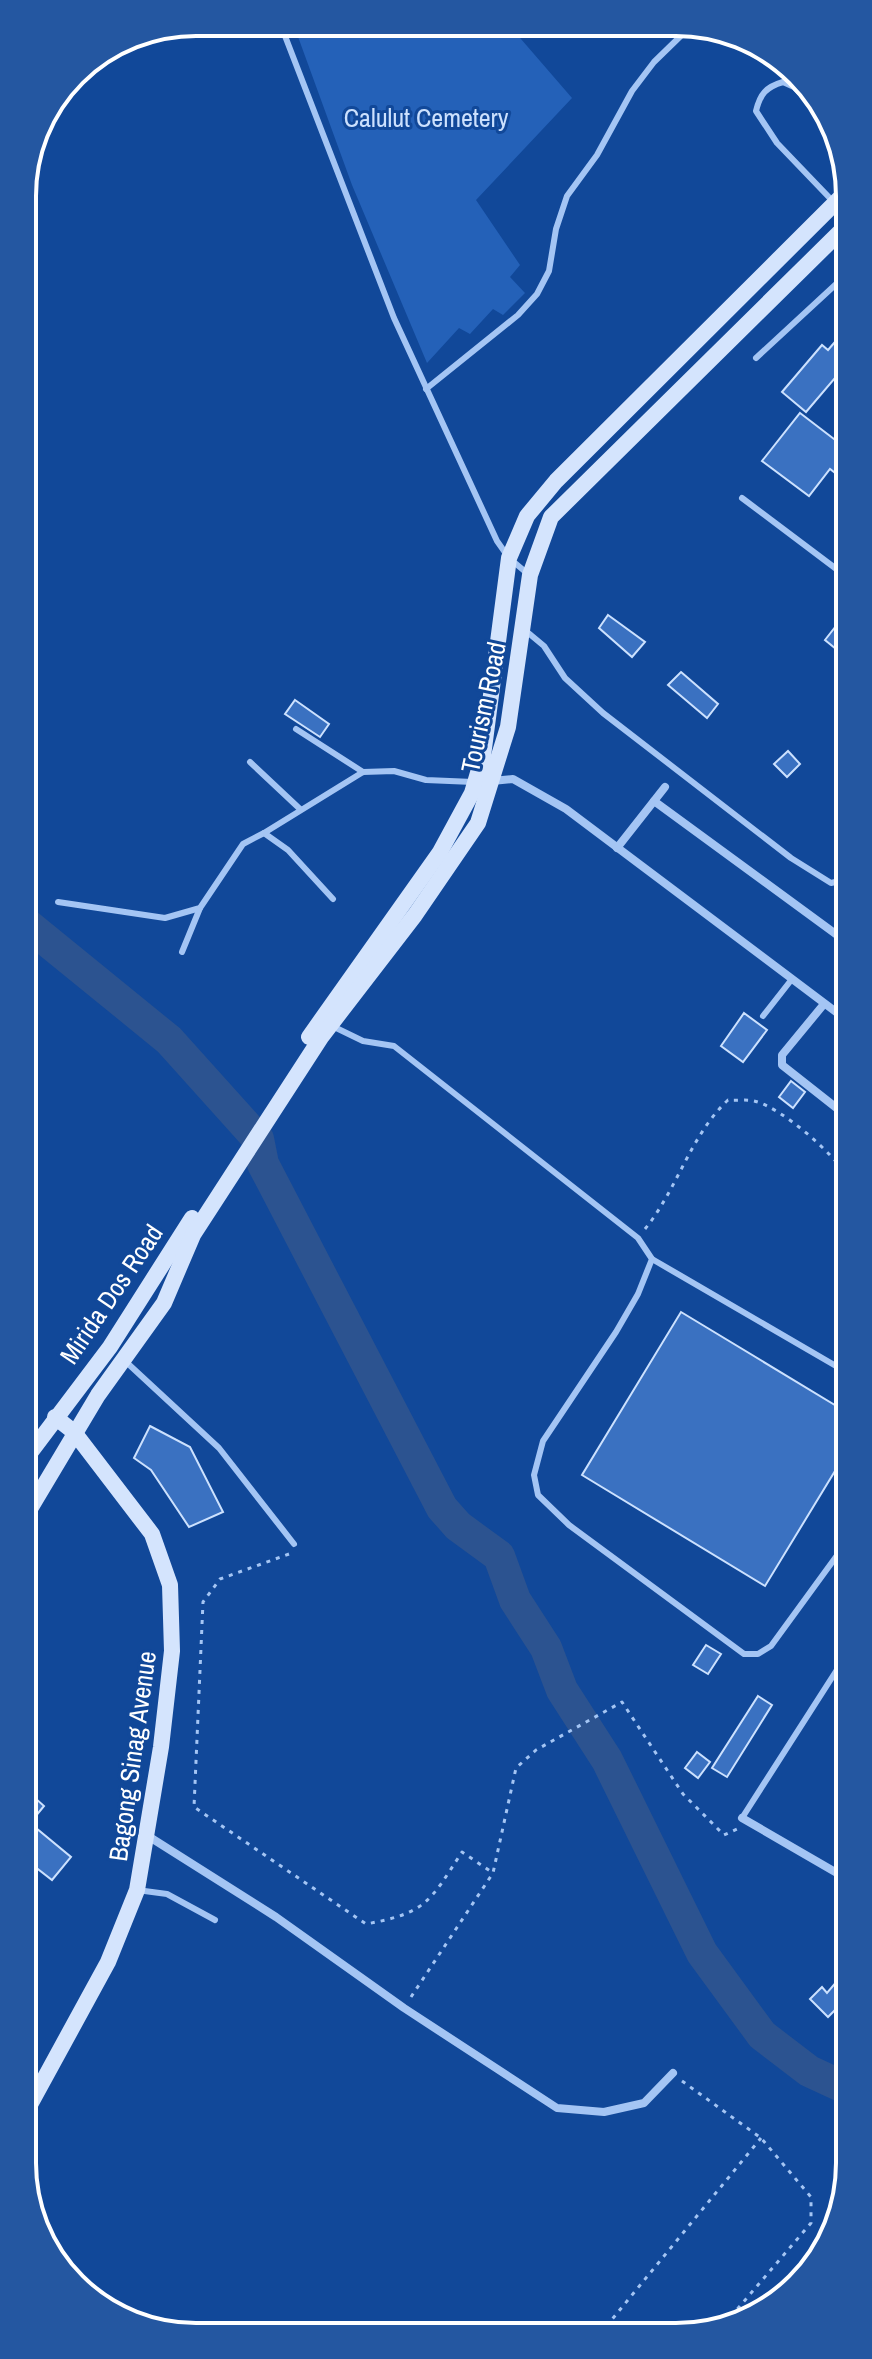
<svg xmlns="http://www.w3.org/2000/svg" width="872" height="2359" font-family="'Archivo Narrow',sans-serif">
  <style>
    .green { fill: #2461b8 }
    .lines { fill: none; stroke-linecap: round; stroke-linejoin: round }
    .river { stroke: #2c5390; stroke-width: 32 }
    .building { fill: #3a71c1; stroke: #cce1fe; stroke-width: 2 }
    .path { stroke: #a4c5f4; stroke-width: 3; stroke-dasharray: 4 6; stroke-linecap: butt }
    .lane { stroke: #a4c5f4; stroke-width: 6 }
    .street { stroke: #a4c5f4; stroke-width: 8 }
    .secondary { stroke: #d4e4fd; stroke-width: 16 }
    .labels { text-anchor: middle; dominant-baseline: central; stroke-width: 6; stroke-linejoin: round; paint-order: stroke }
    .park-label { font-size: 26px; fill: #cce1fe; stroke: #114899 }
    .street-label { font-size: 26px; fill: #fff; stroke: #114899 }
    .rim { fill: none; stroke: #fff; stroke-width: 4 }
  </style>
  <rect width="100%" height="100%" fill="#114899"/>
  <path class="green" d="M293,23l215,1 64,74 -96,102 44,65 -10,12 15,16 -22,22 -10,-6 -23,25 -11,-6 -32,35 -75,-178z"/>
  <g class="lines">
    <path class="river" d="M24,922l145,118 89,99 5,25 179,344 16,18 41,30 16,44 31,48 16,42 45,70 95,193 60,82 47,36 41,19"/>
  </g>
  <g class="building">
    <path d="M847,328v36l-41,48 -24,-20 40,-47 6,5z"/>
    <path d="M800,413l47,36v6l-13,17 -4,-3 -21,27 -47,-35z"/>
    <path d="M847,612v46l-22,-18z"/>
    <path d="M608,615l37,27 -13,15 -33,-29z"/>
    <path d="M681,672l37,32 -11,14 -39,-33z"/>
    <path d="M295,700l34,24 -9,13 -35,-23z"/>
    <path d="M788,751l12,13 -13,13 -13,-13z"/>
    <path d="M744,1013l23,17 -24,32 -22,-16z"/>
    <path d="M791,1081l14,11 -12,16 -14,-11z"/>
    <path d="M681,1312l167,101 1,35 -84,138 -183,-111z"/>
    <path d="M150,1426l40,21 33,65 -34,15 -38,-57 -17,-12z"/>
    <path d="M706,1645l15,9 -13,20 -15,-9z"/>
    <path d="M758,1696l14,9 -45,72 -15,-9z"/>
    <path d="M697,1752l13,10 -12,16 -13,-10z"/>
    <path d="M25,1789l19,17 -14,17 41,34 -19,23 -27,-21z"/>
    <path d="M849,1967v29l-21,21 -18,-18 12,-12 5,6z"/>
  </g>
  <g class="lines">
    <g class="path">
      <path d="M645,1229c33,-41 45,-93 83,-129 8,1 18,-1 26,1 27,6 80,53 94,76"/>
      <path d="M289,1554l-69,25 -17,23 -9,205 172,117c61,-11 64,-23 96,-72l31,21"/>
      <path d="M411,1997l82,-124 23,-105 20,-18 86,-48 61,92 41,41 13,-6"/>
      <path d="M682,2081l79,57 50,59v26l-89,104"/>
      <path d="M600,2334l161,-196"/>
    </g>
    <g class="lane">
      <path d="M280,23l114,295 103,223 12,17 19,16"/>
      <path d="M820,113l-26,-26 -11,-5c-17,5 -23,12 -27,29l21,32 70,73"/>
      <path d="M756,358l91,-84"/>
      <path d="M426,389l92,-74 19,-21 12,-23 7,-42 11,-33 30,-41 35,-64 22,-29 38,-37"/>
      <path d="M742,498l105,79"/>
      <path d="M526,631l18,15 21,32 38,35 188,145 40,25 17,-4"/>
      <path d="M296,729l67,43"/>
      <path d="M250,762l50,47"/>
      <path d="M264,833l99,-61 31,-1 32,9 47,2"/>
      <path d="M58,902l107,16 35,-10 43,-64 21,-11 24,17 45,49"/>
      <path d="M182,952l18,-44"/>
      <path d="M763,1016l29,-37"/>
      <path d="M330,1025l33,16 31,5 244,192 14,21 -14,35 -22,38 -73,109 -9,34 4,20 31,30 175,129h14l13,-8 78,-107"/>
      <path d="M652,1259l196,114"/>
      <path d="M124,1360l95,88 75,96"/>
      <path d="M742,1818l107,-167"/>
      <path d="M137,1890l30,4 48,26"/>
    </g>
    <g class="street">
      <path d="M492,781l21,-2 53,30 282,212"/>
      <path d="M654,801l194,142"/>
      <path d="M617,848l48,-61"/>
      <path d="M824,1004l-42,51v10l66,52"/>
      <path d="M742,1818l107,62"/>
      <path d="M148,1836l128,81 128,91 153,100 47,4 40,-9 29,-30"/>
    </g>
    <g class="secondary">
      <path d="M309,1037l131,-185 32,-59 11,-37 26,-198 18,-42 29,-35 291,-290"/>
      <path d="M24,1461l86,-114 82,-129"/>
      <path d="M24,1519l74,-124 66,-92 29,-68 129,-199 93,-121 63,-92 30,-96 22,-152 21,-58 296,-292"/>
      <path d="M25,2114l83,-152 29,-72 24,-143 11,-96 -2,-66 -18,-51 -78,-102 -19,-15"/>
    </g>
  </g>
  <g class="labels">
    <g class="park-label">
      <text x="426" y="117">Calulut Cemetery</text>
    </g>
    <g class="street-label">
      <text transform="translate(483 707) rotate(-78)">Tourism Road</text>
      <text transform="translate(111 1294) rotate(-56)">Mirida Dos Road</text>
      <text transform="translate(132 1756) rotate(-82)">Bagong Sinag Avenue</text>
    </g>
  </g>
  <path d="M0 0H872V2359H0ZM196 36H676A160 160 0 0 1 836 196V2163A160 160 0 0 1 676 2323H196A160 160 0 0 1 36 2163V196A160 160 0 0 1 196 36Z" fill="#2457a1" fill-rule="evenodd"/>
  <path class="rim" d="M196 36H676A160 160 0 0 1 836 196V2163A160 160 0 0 1 676 2323H196A160 160 0 0 1 36 2163V196A160 160 0 0 1 196 36Z"/>
</svg>
